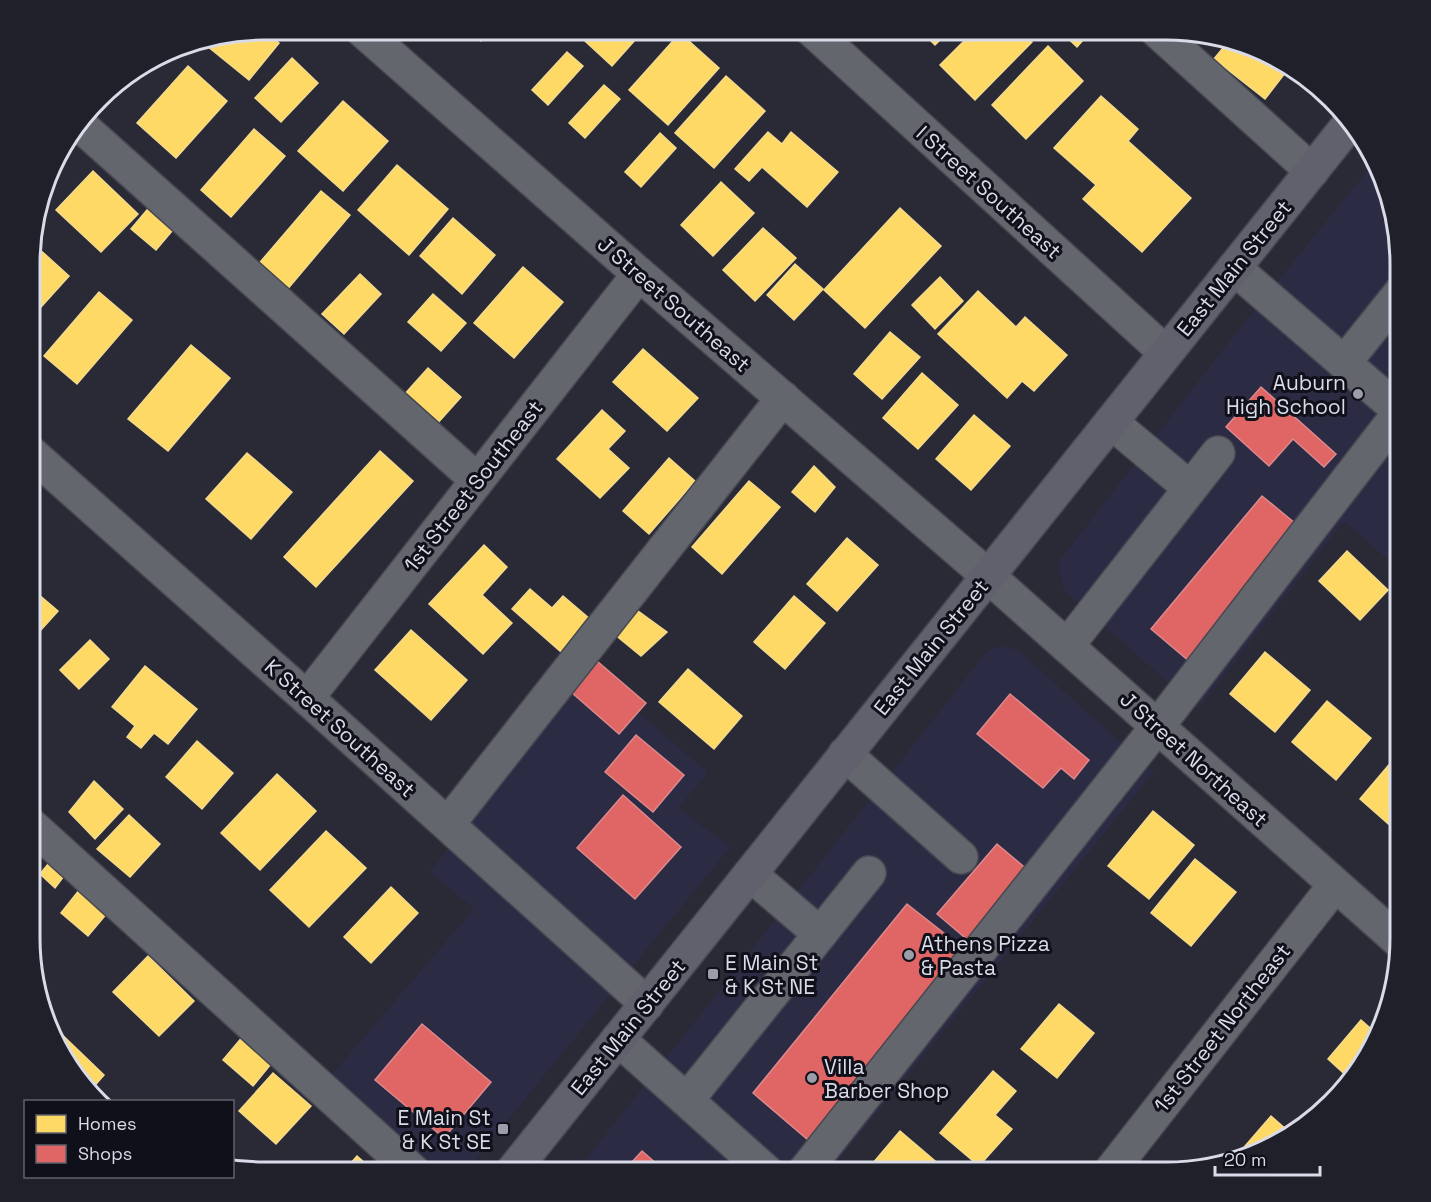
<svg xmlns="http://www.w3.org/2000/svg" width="1431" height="1202" font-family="'Space Grotesk',sans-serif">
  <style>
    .built { fill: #2b2c44 }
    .homes { fill: #ffd966; stroke: #f4da8d; stroke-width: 1.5 }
    .shops { fill: #e06666; stroke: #de898d; stroke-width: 1.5 }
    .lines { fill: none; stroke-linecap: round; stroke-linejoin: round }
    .minor-casing { stroke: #464851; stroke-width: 36 }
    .major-casing { stroke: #464851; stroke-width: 36 }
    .minor { stroke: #64666e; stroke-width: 33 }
    .major { stroke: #60616d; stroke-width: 33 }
    .poi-dot { fill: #9b9da9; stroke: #0f1019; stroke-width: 2 }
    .labels { text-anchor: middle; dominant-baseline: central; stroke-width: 6; stroke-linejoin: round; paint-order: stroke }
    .street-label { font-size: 21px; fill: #d9dbe8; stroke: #0f1019 }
    .poi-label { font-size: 21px; fill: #d9dbe8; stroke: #0f1019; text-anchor: start }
    .rim { fill: none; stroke: #d9dbe8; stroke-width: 3 }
  </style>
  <rect width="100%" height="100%" fill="#292a35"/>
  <g class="built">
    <path d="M1376,160l24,89 1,322 -57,-50 -146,188 -133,-118 -6,-17 1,-14 182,-235z"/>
    <path d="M1005,646l14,5 135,121 -325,400h-253l412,-522z"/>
    <path d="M590,670l118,103 -30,35 52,39 -264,325h-69l-81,-79 158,-184 -44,-37z"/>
  </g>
  <g class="homes">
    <path d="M263,30l16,13 -30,37 -42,-34 6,-7z"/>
    <path d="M469,30h22l-10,11z"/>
    <path d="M573,30h71l-32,36z"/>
    <path d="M920,30h30l-15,15z"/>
    <path d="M975,30h45l12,12 -57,58 -35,-35z"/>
    <path d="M1059,30h33l-15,17z"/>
    <path d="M680,33l39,35 -51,57 -39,-35z"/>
    <path d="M1227,43l43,11 19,14 -24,31 -51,-40z"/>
    <path d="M1048,46l35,35 -57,58 -34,-34z"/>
    <path d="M567,52l16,14 -35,39 -16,-15z"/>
    <path d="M292,58l26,25 -37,39 -26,-24z"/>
    <path d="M188,66l39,35 -51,57 -39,-35z"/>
    <path d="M726,76l39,35 -51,57 -39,-35z"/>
    <path d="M604,85l16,14 -35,39 -16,-15z"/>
    <path d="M1101,96l37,33 -10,12 63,57 -49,54 -59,-53 13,-14 -42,-37z"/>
    <path d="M343,101l45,40 -45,50 -45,-40z"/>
    <path d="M254,129l31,27 -54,61 -30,-27z"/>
    <path d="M768,132l14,12 9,-12 47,40 -31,35 -45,-40 -13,14 -14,-12z"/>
    <path d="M660,133l16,15 -35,39 -16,-15z"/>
    <path d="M397,165l51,44 -39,46 -51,-45z"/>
    <path d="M93,171l45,43 -37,38 -45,-42z"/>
    <path d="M721,182l33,31 -41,43 -32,-31z"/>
    <path d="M321,191l29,24 -64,76 -30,-24z"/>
    <path d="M152,204l25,21 -21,25 -25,-21z"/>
    <path d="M900,208l41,38 -76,82 -41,-38z"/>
    <path d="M453,218l42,37 -33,39 -42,-38z"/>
    <path d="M763,228l33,30 -41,43 -32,-31z"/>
    <path d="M38,248l31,28 -37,41v-63z"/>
    <path d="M795,264l28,25 -29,31 -27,-25z"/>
    <path d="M523,267l40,35 -49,56 -40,-35z"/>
    <path d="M360,274l21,20 -37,40 -22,-20z"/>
    <path d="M940,277l23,24 -28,28 -23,-24z"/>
    <path d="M978,291l38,36 9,-10 42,38 -33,36 -12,-10 -15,17 -69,-64z"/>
    <path d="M99,292l33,28 -55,64 -33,-28z"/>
    <path d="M433,294l33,29 -25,28 -33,-29z"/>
    <path d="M890,332l30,25 -38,42 -28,-25z"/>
    <path d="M191,345l39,33 -62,73 -40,-32z"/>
    <path d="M643,349l55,49 -31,33 -54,-49z"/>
    <path d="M428,368l33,29 -25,28 -33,-29z"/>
    <path d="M922,373l36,32 -40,44 -35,-31z"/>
    <path d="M602,410l23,21 -17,18 21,19 -29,30 -43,-39z"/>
    <path d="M974,415l36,31 -39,44 -35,-31z"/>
    <path d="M380,451l33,30 -97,106 -32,-30z"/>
    <path d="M247,453l45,39 -41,47 -45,-40z"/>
    <path d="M669,458l26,23 -46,53 -26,-23z"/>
    <path d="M814,466l21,21 -20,25 -23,-20z"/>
    <path d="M749,481l31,26 -58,67 -30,-27z"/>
    <path d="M847,538l31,27 -41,46 -30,-27z"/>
    <path d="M484,545l23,22 -25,28 30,28 -29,31 -54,-50z"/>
    <path d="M1347,551l41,39 -28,30 -41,-39z"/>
    <path d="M31,588l27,23 -27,30z"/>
    <path d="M530,589l22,19 11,-12 27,23 -29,33 -49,-43z"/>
    <path d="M794,596l31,27 -40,46 -31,-27z"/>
    <path d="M634,608l33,24 -26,24 -27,-22z"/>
    <path d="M411,630l56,50 -36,40 -56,-50z"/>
    <path d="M90,640l19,19 -30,30 -19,-19z"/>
    <path d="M1265,652l45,38 -35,42 -45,-38z"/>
    <path d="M145,666l52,43 -29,35 -14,-11 -13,15 -14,-11 8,-11 -23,-19z"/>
    <path d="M688,669l54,47 -28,33 -55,-47z"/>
    <path d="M1327,701l44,37 -35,42 -44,-38z"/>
    <path d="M1401,728v16l-8,-7z"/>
    <path d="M197,741l36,32 -31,36 -36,-32z"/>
    <path d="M1393,760l8,7v68l-41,-36z"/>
    <path d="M277,774l39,37 -56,59 -39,-37z"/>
    <path d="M94,781l29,28 -28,30 -26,-27z"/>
    <path d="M1153,811l41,34 -45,54 -41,-33z"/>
    <path d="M129,815l31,29 -30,33 -33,-28z"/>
    <path d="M326,831l40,37 -57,59 -39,-37z"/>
    <path d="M53,858l14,14 -12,16 -15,-14z"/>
    <path d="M1195,859l41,33 -45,54 -40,-33z"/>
    <path d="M84,884l29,22 -25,30 -27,-23z"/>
    <path d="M391,887l27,26 -47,50 -27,-26z"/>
    <path d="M148,956l46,45 -35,35 -46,-44z"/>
    <path d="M1059,1004l35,29 -37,45 -36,-29z"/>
    <path d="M1361,1020l17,15 -29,43 -21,-19z"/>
    <path d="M52,1025l52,50 -14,16 -41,-62z"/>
    <path d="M249,1029l30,25 -26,32 -30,-26z"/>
    <path d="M993,1071l23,20 -21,24 17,14 -33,37 -39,-33z"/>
    <path d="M273,1073l38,33 -35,38 -37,-33z"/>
    <path d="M1271,1116l18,16 -33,22 -23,6z"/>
    <path d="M900,1131l48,41h-65l-10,-9z"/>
    <path d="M357,1156l18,16h-32z"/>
  </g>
  <g class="shops">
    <path d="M1261,387l75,67 -12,13 -31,-28 -24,27 -43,-39z"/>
    <path d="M1262,496l39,32 -111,134 -39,-33z"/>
    <path d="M597,661l49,42 -27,31 -48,-42z"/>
    <path d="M1010,694l79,66 -15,19 -13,-11 -18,20 -66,-54z"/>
    <path d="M636,735l48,40 -31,37 -48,-40z"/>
    <path d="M623,795l58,52 -46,52 -58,-51z"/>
    <path d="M997,844l32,27 -59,71 -33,-28z"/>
    <path d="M907,904l56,44 -155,192 -55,-47z"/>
    <path d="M422,1024l69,58 -47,56 -69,-58z"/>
    <path d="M642,1151l24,21h-43z"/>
  </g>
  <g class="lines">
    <g class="minor-casing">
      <g id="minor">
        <path d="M362,30l277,244 349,302 412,366"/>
        <path d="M812,30l354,323"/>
        <path d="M1156,30l156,141"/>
        <path d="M80,125l397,355"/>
        <path d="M1234,268l167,144"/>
        <path d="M1344,363l57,-71"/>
        <path d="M1111,422l79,66"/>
        <path d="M32,454l275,244 340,306"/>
        <path d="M1067,646l151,-193"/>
        <path d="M307,698l332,-424"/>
        <path d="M845,754l116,103"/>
        <path d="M448,824l335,-426"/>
        <path d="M31,825l383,347"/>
        <path d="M750,874l70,60"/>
        <path d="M618,1039l149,133"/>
        <path d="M687,1100l182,-227"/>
        <path d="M804,1172l353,-445 243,-315"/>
        <path d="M1110,1172l225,-287"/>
      </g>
    </g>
    <g class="major-casing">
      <path id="major" d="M512,1172l838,-1049"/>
    </g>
    <use href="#minor" class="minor"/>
    <use href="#major" class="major"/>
  </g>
  <g class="poi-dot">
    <circle cx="1358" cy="394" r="6"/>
    <circle cx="909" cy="955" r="6"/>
    <rect x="707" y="968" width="12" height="12" rx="3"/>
    <circle cx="812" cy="1078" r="6"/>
    <rect x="497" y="1123" width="12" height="12" rx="3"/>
  </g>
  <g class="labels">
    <g class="street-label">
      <text transform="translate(989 192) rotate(42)">I Street Southeast</text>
      <text transform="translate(1234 268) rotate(-51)">East Main Street</text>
      <text transform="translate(674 304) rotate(41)">J Street Southeast</text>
      <text transform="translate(473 486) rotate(-52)">1st Street Southeast</text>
      <text transform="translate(931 647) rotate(-51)">East Main Street</text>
      <text transform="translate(340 728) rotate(42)">K Street Southeast</text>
      <text transform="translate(1194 759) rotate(42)">J Street Northeast</text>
      <text transform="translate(628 1027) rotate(-51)">East Main Street</text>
      <text transform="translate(1222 1028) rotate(-52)">1st Street Northeast</text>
    </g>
    <g class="poi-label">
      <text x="1346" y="382" text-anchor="end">Auburn<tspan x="1346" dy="24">High School</tspan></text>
      <text x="921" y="943">Athens Pizza<tspan x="921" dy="24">&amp; Pasta</tspan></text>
      <text x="725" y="962">E Main St<tspan x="725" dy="24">&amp; K St NE</tspan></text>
      <text x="824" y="1066">Villa<tspan x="824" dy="24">Barber Shop</tspan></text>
      <text x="491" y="1117" text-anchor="end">E Main St<tspan x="491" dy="24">&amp; K St SE</tspan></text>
    </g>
  </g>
  <path d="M0 0H1431V1202H0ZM264 40H1166A224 224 0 0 1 1390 264V938A224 224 0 0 1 1166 1162H264A224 224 0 0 1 40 938V264A224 224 0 0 1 264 40Z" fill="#1f202a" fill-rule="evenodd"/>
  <path class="rim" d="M264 40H1166A224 224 0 0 1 1390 264V938A224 224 0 0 1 1166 1162H264A224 224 0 0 1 40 938V264A224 224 0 0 1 264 40Z"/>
  <rect x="24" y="1100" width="210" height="78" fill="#0f1019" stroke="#60616c" stroke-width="1.5"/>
  <rect x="36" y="1115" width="30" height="18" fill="#ffd966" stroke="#60616c" stroke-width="1.5"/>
  <text x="78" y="1130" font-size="18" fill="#d9dbe8">Homes</text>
  <rect x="36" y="1145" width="30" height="18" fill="#e06666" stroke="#60616c" stroke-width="1.5"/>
  <text x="78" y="1160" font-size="18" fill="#d9dbe8">Shops</text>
  <path d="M1215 1166v9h105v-9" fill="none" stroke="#d9dbe8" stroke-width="3"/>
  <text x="1224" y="1166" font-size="18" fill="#d9dbe8" stroke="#0f1019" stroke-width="4.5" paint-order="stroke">20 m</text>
</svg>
